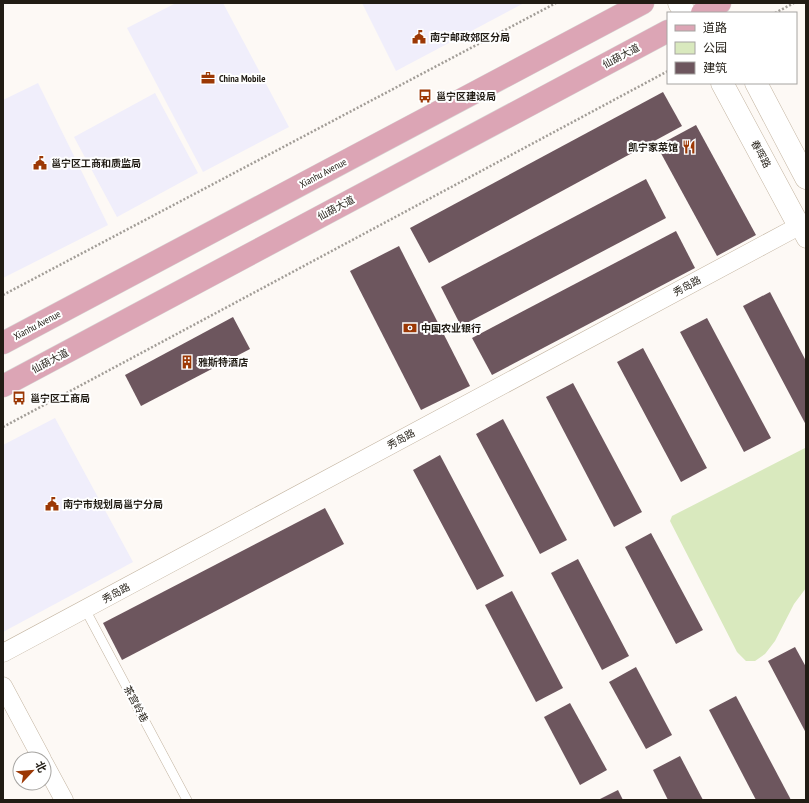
<svg xmlns="http://www.w3.org/2000/svg" width="809" height="803" font-family="'PT Sans Narrow','Noto Sans SC',sans-serif">
  <style>
    .commercial { fill: #f0eefb }
    .green { fill: #d9e9be }
    .building { fill: #6d565e }
    .lines { fill: none; stroke-linecap: round; stroke-linejoin: round }
    .service-casing { stroke: #c3b4a0; stroke-width: 10 }
    .minor-casing { stroke: #c3b4a0; stroke-width: 19 }
    .tertiary-casing { stroke: #c3b4a0; stroke-width: 23 }
    .primary-casing { stroke: #d7d6d5; stroke-width: 23 }
    .path { stroke: #a29d97; stroke-width: 2.5; stroke-dasharray: 2 2; stroke-linecap: butt }
    .service { stroke: #fff; stroke-width: 9 }
    .minor { stroke: #fff; stroke-width: 18 }
    .tertiary { stroke: #fff; stroke-width: 22 }
    .primary { stroke: #dca5b5; stroke-width: 22 }
    .labels { text-anchor: middle; dominant-baseline: central; stroke-width: 4; stroke-linejoin: round; paint-order: stroke }
    .poi-label { font-size: 10px; font-weight: bold; fill: #211c14; stroke: #fff; text-anchor: start }
    .street-label { font-size: 10px; fill: #211c14; stroke: #fff }
  </style>
  <rect width="100%" height="100%" fill="#fdf9f5"/>
  <g class="commercial">
    <path d="M176,3h47l66,124 -86,45 -76,-144z"/>
    <path d="M362,3h162l-128,68z"/>
    <path d="M38,83l70,142 -105,53v-178z"/>
    <path d="M155,93l43,80 -81,44 -43,-80z"/>
    <path d="M55,418l78,144 -130,70v-187z"/>
  </g>
  <path class="green" d="M805,448l1,140 -12,16 -19,37 -10,13 -10,7h-9l-9,-9 -67,-131 2,-5z"/>
  <g class="building">
    <path d="M663,92l19,34 -253,137 -19,-35z"/>
    <path d="M696,125l60,110 -39,21 -60,-110z"/>
    <path d="M646,179l20,39 -205,108 -20,-39z"/>
    <path d="M676,231l19,37 -203,107 -20,-37z"/>
    <path d="M399,246l71,140 -49,24 -71,-139z"/>
    <path d="M770,292l36,69v64l-63,-119z"/>
    <path d="M233,317l17,32 -109,57 -16,-31z"/>
    <path d="M707,318l64,120 -27,14 -64,-120z"/>
    <path d="M643,348l64,120 -26,14 -64,-120z"/>
    <path d="M573,383l69,129 -28,15 -68,-130z"/>
    <path d="M503,419l64,121 -27,14 -64,-120z"/>
    <path d="M440,455l64,121 -27,14 -64,-120z"/>
    <path d="M325,508l19,36 -222,116 -19,-37z"/>
    <path d="M651,533l52,97 -27,14 -51,-97z"/>
    <path d="M578,559l51,97 -27,14 -51,-97z"/>
    <path d="M512,591l51,97 -27,14 -51,-97z"/>
    <path d="M795,647l11,20v66l-38,-72z"/>
    <path d="M636,667l36,68 -26,14 -37,-67z"/>
    <path d="M736,696l55,104h-35l-47,-90z"/>
    <path d="M570,703l37,67 -27,15 -36,-68z"/>
    <path d="M680,756l23,44h-35l-15,-30z"/>
    <path d="M618,790l5,10h-25z"/>
  </g>
  <g class="lines">
    <g class="service-casing">
      <path id="service" d="M85,609l102,191"/>
    </g>
    <g class="minor-casing">
      <g id="minor">
        <path d="M3,653l796,-427 7,13"/>
        <path d="M3,686l39,73"/>
        <path d="M44,763l20,37"/>
      </g>
    </g>
    <g class="tertiary-casing">
      <g id="tertiary">
        <path d="M679,3l6,10"/>
        <path d="M722,83l77,143"/>
        <path d="M756,83l50,95"/>
      </g>
    </g>
    <g class="primary-casing">
      <g id="primary">
        <path d="M702,13l18,-10"/>
        <path d="M3,343l640,-340"/>
        <path d="M3,386l665,-355"/>
      </g>
    </g>
    <g class="path">
      <path d="M775,13l19,-10"/>
      <path d="M3,295l553,-292"/>
      <path d="M3,427l665,-356"/>
    </g>
    <use href="#service" class="service"/>
    <use href="#minor" class="minor"/>
    <use href="#tertiary" class="tertiary"/>
    <use href="#primary" class="primary"/>
  </g>
  <defs>
    <g id="civic-bare" transform="scale(1.08)"><path d="M-.6-6.5H3V-4.5H.6V-3L4-1V1h2V6H-6V1h2V-1L-.6-3ZM-1.2 2.5V6h2.4V2.5Z" fill="#9c3805" stroke="#fff" stroke-width="2.5" paint-order="stroke"/></g>
    <g id="office-bare" transform="scale(1.08)"><path d="M-6-3h4V-5.5h4V-3h4V5H-6ZM-1-4.5V-3h2v-1.5ZM-6 0V1H6V0Z" fill="#9c3805" stroke="#fff" stroke-width="2.5" paint-order="stroke"/></g>
    <g id="bus-bare" transform="scale(1.08)"><path d="M-5-6H5V4H4V6H2V4H-2V6H-4V4H-5ZM-3.5-4V0h7V-4ZM-3.5 1.2v1.5H-2V1.2ZM2 1.2v1.5H3.5V1.2Z" fill="#9c3805" stroke="#fff" stroke-width="2.5" paint-order="stroke"/></g>
    <g id="restaurant-bare" transform="scale(1.08)"><path d="M-5-6h1v4h1v-4h1v4h1v-4h1v5L-1.5 .5V6h-2V.5L-5-1ZM5-6V6H3V1.5H1.5Q1.5-4 5-6Z" fill="#9c3805" stroke="#fff" stroke-width="2.5" paint-order="stroke"/></g>
    <g id="bank-bare" transform="scale(1.08)"><path d="M-6-4H6V4H-6ZM0-2.3a2.3 2.3 0 1 0 0 4.6a2.3 2.3 0 1 0 0-4.6Z" fill="#9c3805" stroke="#fff" stroke-width="2.5" paint-order="stroke"/></g>
    <g id="building-bare" transform="scale(1.08)"><path d="M-4-6H4V6H1V3H-1V6H-4ZM-2.5-4.3h1.7v1.8h-1.7ZM.8-4.3h1.7v1.8H.8ZM-2.5-1h1.7V.8h-1.7ZM.8-1h1.7V.8H.8Z" fill="#9c3805" stroke="#fff" stroke-width="2.5" paint-order="stroke"/></g>
  </defs>
  <g fill-rule="evenodd">
    <use href="#civic-bare" x="419" y="37"/>
    <use href="#office-bare" x="208" y="78"/>
    <use href="#bus-bare" x="425" y="96"/>
    <use href="#restaurant-bare" x="689" y="147"/>
    <use href="#civic-bare" x="40" y="163"/>
    <use href="#bank-bare" x="410" y="328"/>
    <use href="#building-bare" x="187" y="362"/>
    <use href="#bus-bare" x="19" y="398"/>
    <use href="#civic-bare" x="52" y="504"/>
  </g>
  <g class="labels">
    <g class="poi-label">
      <text x="430" y="37">南宁邮政郊区分局</text>
      <text x="219" y="78">China Mobile</text>
      <text x="436" y="96">邕宁区建设局</text>
      <text x="678" y="147" text-anchor="end">凯宁家菜馆</text>
      <text x="51" y="163">邕宁区工商和质监局</text>
      <text x="421" y="328">中国农业银行</text>
      <text x="198" y="362">雅斯特酒店</text>
      <text x="30" y="398">邕宁区工商局</text>
      <text x="63" y="504">南宁市规划局邕宁分局</text>
    </g>
    <g class="street-label">
      <text transform="translate(621 56) rotate(-28)">仙葫大道</text>
      <text transform="translate(761 154) rotate(62)">春晖路</text>
      <text transform="translate(323 173) rotate(-28)">Xianhu Avenue</text>
      <text transform="translate(336 208) rotate(-28)">仙葫大道</text>
      <text transform="translate(687 286) rotate(-28)">秀岛路</text>
      <text transform="translate(37 325) rotate(-28)">Xianhu Avenue</text>
      <text transform="translate(50 361) rotate(-28)">仙葫大道</text>
      <text transform="translate(401 439) rotate(-28)">秀岛路</text>
      <text transform="translate(116 593) rotate(-28)">秀岛路</text>
      <text transform="translate(136 704) rotate(62)">茶宫岭巷</text>
    </g>
  </g>
  <rect width="809" height="803" fill="none" stroke="#211c14" stroke-width="8"/>
  <rect x="667" y="12" width="130" height="72" fill="#ffffff" stroke="#a6a4a1"/>
  <rect x="675" y="25" width="20" height="6" fill="#dca5b5" stroke="#a6a4a1"/>
  <text x="703" y="32" font-size="12" fill="#211c14">道路</text>
  <rect x="675" y="42" width="20" height="12" fill="#d9e9be" stroke="#a6a4a1"/>
  <text x="703" y="52" font-size="12" fill="#211c14">公园</text>
  <rect x="675" y="62" width="20" height="12" fill="#6d565e" stroke="#a6a4a1"/>
  <text x="703" y="72" font-size="12" fill="#211c14">建筑</text>
  <g transform="translate(32 771) rotate(64)"><circle r="19" fill="#ffffff" stroke="#a6a4a1"/>
  <path d="M0-3L7 15L0 10L-7 15Z" fill="#9c3805"/>
  <text y="-6" font-size="11" font-weight="bold" text-anchor="middle" fill="#211c14">北</text>
  </g>
</svg>
